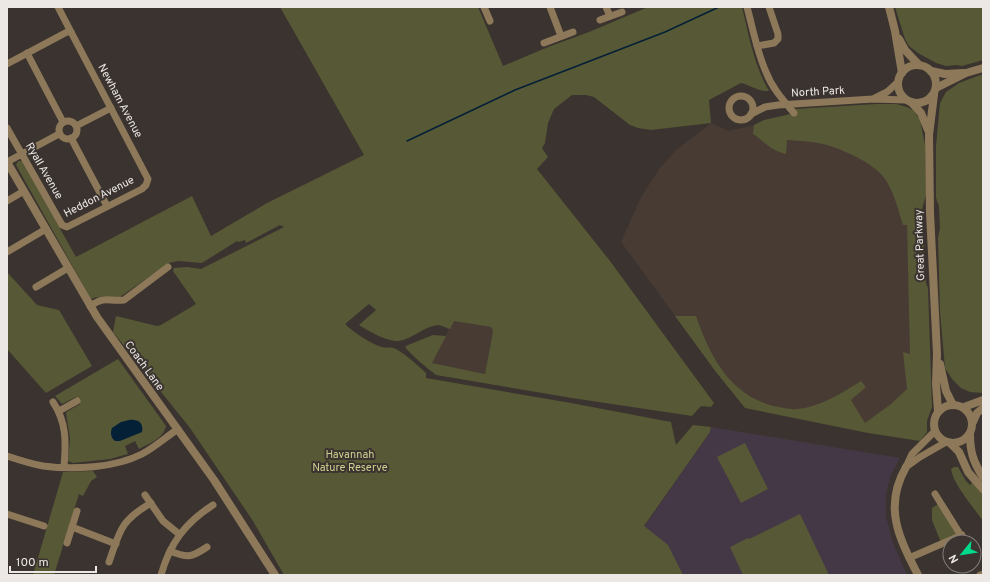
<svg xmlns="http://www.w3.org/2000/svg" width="990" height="582" font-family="Overpass,sans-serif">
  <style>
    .built { fill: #483b34 }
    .education { fill: #453846 }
    .green { fill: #575835 }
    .water { fill: #042037 }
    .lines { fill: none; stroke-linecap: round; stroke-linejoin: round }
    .stream { stroke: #042037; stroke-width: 1.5 }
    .minor { stroke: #8d7959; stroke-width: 7 }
    .tertiary { stroke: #8d7959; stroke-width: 8 }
    .labels { text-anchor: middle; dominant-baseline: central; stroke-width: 4; stroke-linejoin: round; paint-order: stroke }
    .street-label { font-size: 11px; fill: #ece8e5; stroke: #3a332f }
    .park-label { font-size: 11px; fill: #ced190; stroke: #3a332f }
  </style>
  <rect width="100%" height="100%" fill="#3a332f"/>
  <g class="built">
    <path d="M764,120l30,1 98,55 15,48 6,182 -60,24 -108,-22 -29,-36 -95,-130 20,-45 18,-28 17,-19 35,-27 18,8 25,-6z"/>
    <path d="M454,320l37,7 2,4 -8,43 -54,-11z"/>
  </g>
  <path class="education" d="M711,427l189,31 -10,19 -4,19v20l7,27 14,32h-251l-19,-38 73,-105z"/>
  <g class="green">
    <path d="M280,7h198l25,59 45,-19 41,-15 59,-25h94c7,29 12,58 27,84 -10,1 -19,-6 -28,-8l-32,17 2,23 -60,7 -13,-2 -8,-3 -36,-28 -8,-2h-14l-18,14 -6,14 -3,20 -3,5 6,9 -11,12 73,92 104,142 -3,4 -10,-1 -9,10 -120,-18 -136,-23c-11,-9 -22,-17 -31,-28l3,-2 25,-10 13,1 -14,27 53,11 8,-43 -2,-4 -37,-6 -4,8c-4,-1 -9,-4 -12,-4 -14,1 -25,14 -39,16 -11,1 -31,-10 -40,-16l17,-15 -7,-6 -24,20c8,8 26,20 37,23 4,1 8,0 12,1 12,6 22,16 32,25v5l145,25 100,19 5,23 17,-20 18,2 -1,5 -66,94 24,19 15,30h-399l-31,-54 -63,-93 -77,-96 3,-16 41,10 4,-1 35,-21 -23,-33 1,-3 13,-1 14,2 83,-42 -4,-2 -34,18 -1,-3 -7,2 -1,-1 -35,22 -24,-2 -9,2 -49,34c-10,1 -18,-2 -29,2l-75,-134 2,-4h4l54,96 116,-61 19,40 56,-33 97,-48z"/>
    <path d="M895,7h88v53l-21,6 -5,-1 -11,1 -10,-3 -18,-10 -9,-7 -4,-7z"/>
    <path d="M983,74v319l-13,-1 -9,-4 -9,-9 -7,-11 -5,-56 -2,-74 2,-10 -1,-22 -3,-8v-52l4,-43 6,-11 13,-9z"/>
    <path d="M876,104h20l11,3 7,4 6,9 5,24 1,51 -4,14 4,74 2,5 4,119 -5,14v11l-7,9 -52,-8 -123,-25 -29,-36 -41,-56h21c14,40 33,78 77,90 8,1 17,4 24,3 23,-2 45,-16 64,-28l5,6 -15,13 14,23 26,-19 16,-15 -4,-37 7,2 -3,-129h-4c-5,-16 -9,-33 -18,-46 -11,-16 -41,-29 -58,-34 -13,-4 -28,-4 -40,-5l-1,14c-15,-3 -21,-12 -33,-20l1,-9 10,-5 31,-7v-4z"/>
    <path d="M7,272l30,33 22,5 33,56 -46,27 -39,-44z"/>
    <path d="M118,359l48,67c-3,13 -16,17 -27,23l-4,-8 -10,5 3,8 -18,5 -37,4 -5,-2 2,-23 -4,-25 2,-2 12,-7 -4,-7 -14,7 -7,-8z"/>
    <path d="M745,443l23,46 -27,14 -24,-46z"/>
    <path d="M954,467h4l8,14 4,4 3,-3 10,10v29c-9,-13 -30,-37 -32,-52z"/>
    <path d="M93,471l4,6 -6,4 -8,15 -4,-2 -25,81h-21l30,-103z"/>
    <path d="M938,504l19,28 -1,3 -14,6 -2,-1 -8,-20v-12z"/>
    <path d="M800,514l29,61h-86l-13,-28 18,-9 1,1z"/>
  </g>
  <path class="water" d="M129,420c8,-1 15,2 13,12l-22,9h-5c-4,-3 -5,-8 -3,-13l9,-6z"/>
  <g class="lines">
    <path class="stream" d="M407,141l108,-51 150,-58 54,-25"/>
    <g class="minor">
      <path d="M58,7l13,25"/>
      <path d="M484,7l6,14"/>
      <path d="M550,7l11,29"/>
      <path d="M606,7l4,9"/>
      <path d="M747,7c6,22 10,45 19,65 6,16 17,28 28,41"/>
      <path d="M600,20l22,-8"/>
      <path d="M544,43l29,-11"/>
      <path d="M757,46l17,-3 4,-4v-5l-9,-27"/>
      <path d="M27,53l36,69"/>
      <path d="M7,64l60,-32h4l77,147 -2,6 -4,4 -75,38 -5,-2 -55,-97"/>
      <circle cx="741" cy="108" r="12"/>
      <path d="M875,98l12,-6 11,-10"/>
      <path d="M751,114l14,-7 13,-2 95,-6 33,1"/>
      <circle cx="68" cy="130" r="9"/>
      <path d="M76,126l35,-18"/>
      <path d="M71,138l36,68"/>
      <path d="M7,162l52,-28"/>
      <path d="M7,201l17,-10"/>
      <path d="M7,252l39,-23"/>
      <path d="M36,287l32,-19"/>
      <path d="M90,306c17,-11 17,-4 34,-6l44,-33"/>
      <path d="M53,402c14,21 13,41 11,65"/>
      <path d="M59,411l18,-10"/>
      <path d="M7,456c12,4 24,8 36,10 30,4 72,2 99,-12 13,-7 24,-17 36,-25"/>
      <path d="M906,467l6,-13 23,-23"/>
      <path d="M906,467l14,-10 26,-15"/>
      <path d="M935,494l30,48"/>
      <path d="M145,495l18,26 16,13"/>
      <path d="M7,514l37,12"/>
      <path d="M72,527l44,17"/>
      <path d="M67,543l10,-32"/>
      <path d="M170,551c17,7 21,7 37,-4"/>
      <path d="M909,558l53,-23"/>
      <path d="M109,562c11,-31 11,-41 42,-59"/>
      <path d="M161,575c9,-32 24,-52 52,-70"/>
      <path d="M980,575l3,-1"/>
    </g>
    <g class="tertiary">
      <path d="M889,7l6,24 7,42"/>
      <path d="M899,39l6,11 14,15"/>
      <circle cx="917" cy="84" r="19"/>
      <path d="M931,71l14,3 19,-1"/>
      <path d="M936,88l30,-15 17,-5"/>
      <path d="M934,95l-5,40 1,78 7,141 -1,30 2,27"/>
      <path d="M912,103l9,10 7,17"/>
      <path d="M7,162l90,155 117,163 61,95"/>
      <path d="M940,364l6,27 7,14"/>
      <circle cx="953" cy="424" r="19"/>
      <path d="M964,407l19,-7"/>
      <path d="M973,422l4,-9 6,-5"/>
      <path d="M970,434c0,17 3,28 13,43"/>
      <path d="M950,443l9,9 9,20 15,17"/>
      <path d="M906,467c-23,40 -7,71 12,108"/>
    </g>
  </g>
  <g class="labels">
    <g class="street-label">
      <text transform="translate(818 92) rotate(-3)">North Park</text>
      <text transform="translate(120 101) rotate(62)">Newham Avenue</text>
      <text transform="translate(44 171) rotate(60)">Ryall Avenue</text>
      <text transform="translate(99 197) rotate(-27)">Heddon Avenue</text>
      <text transform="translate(920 245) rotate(-92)">Great Parkway</text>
      <text transform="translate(144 366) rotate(54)">Coach Lane</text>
    </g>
    <g class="park-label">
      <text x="350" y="455">Havannah<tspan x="350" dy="13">Nature Reserve</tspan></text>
    </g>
  </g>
  <rect width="990" height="582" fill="none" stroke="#ece8e5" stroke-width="16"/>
  <g transform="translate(962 554) rotate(240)"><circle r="19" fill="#3a332f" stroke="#817b78"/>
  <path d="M0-3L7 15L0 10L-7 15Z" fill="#01d98b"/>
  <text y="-6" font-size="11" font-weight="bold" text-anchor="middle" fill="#ece8e5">N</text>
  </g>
  <path d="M10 566v6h86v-6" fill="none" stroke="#ece8e5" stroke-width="2"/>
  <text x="16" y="566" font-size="12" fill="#ece8e5" stroke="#3a332f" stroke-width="3" paint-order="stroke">100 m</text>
</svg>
